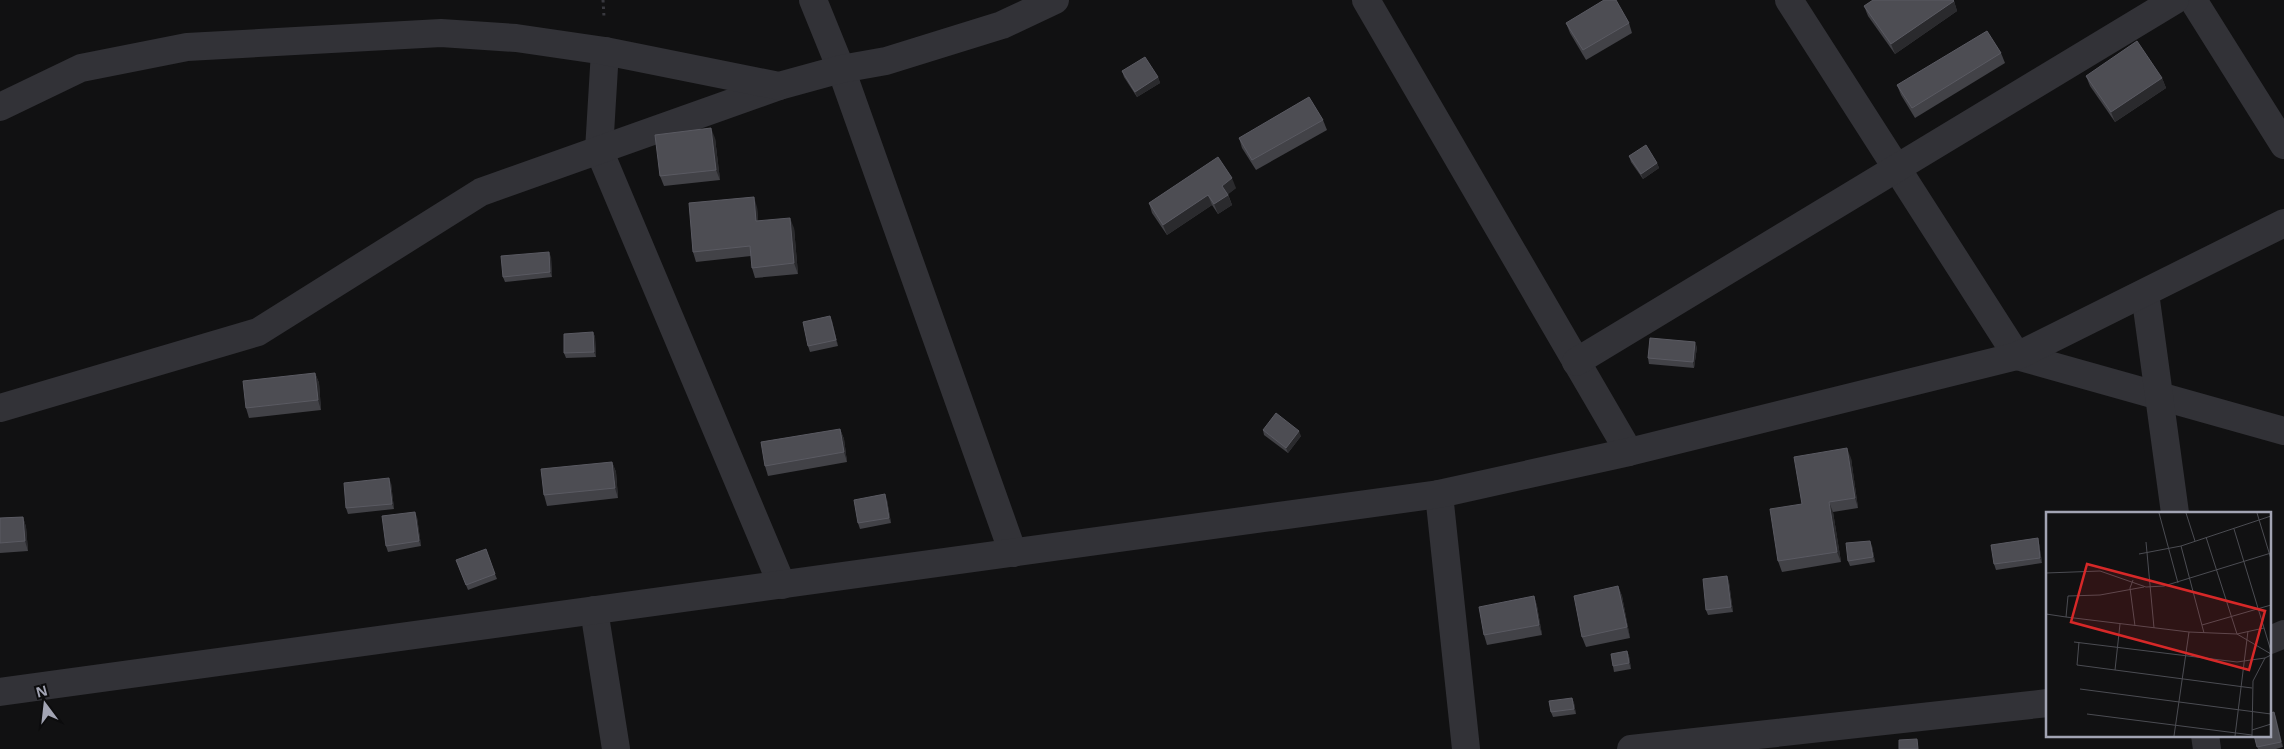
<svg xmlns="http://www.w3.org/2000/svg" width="2284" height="749" font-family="'Open Sans',sans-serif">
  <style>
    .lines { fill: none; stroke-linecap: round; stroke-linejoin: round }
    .path { stroke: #38383e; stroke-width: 3; stroke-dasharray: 2.5 4; stroke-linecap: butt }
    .minor { stroke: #323237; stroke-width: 28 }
    .tertiary { stroke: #323237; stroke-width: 28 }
    .wall { fill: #424247 }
    .shaded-wall { fill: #2a2a2d }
    .building { fill: #4d4d53; stroke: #5a5a62 }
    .inset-road { fill: none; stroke: #4b4c52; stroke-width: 1 }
    .view { fill: #d62828; fill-opacity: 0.15; stroke: #d62828; stroke-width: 2.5 }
    .inset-edge { fill: none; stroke: #a2a4b3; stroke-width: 2.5 }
  </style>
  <rect width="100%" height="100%" fill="#111112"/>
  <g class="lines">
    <path class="path" d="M603,0l1,17"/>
    <g class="minor">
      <path d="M813,0l28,69 172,484"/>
      <path d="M1366,0l263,452"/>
      <path d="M1789,0l228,356 267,75"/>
      <path d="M2193,0l91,145"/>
      <path d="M605,51l-6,99 183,435"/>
      <path d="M2145,293l30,220"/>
      <path d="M1576,362l599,-362"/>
      <path d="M0,408l258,-76 223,-140 298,-106"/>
      <path d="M1439,494l27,255"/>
      <path d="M594,610l22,139"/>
      <path d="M2270,640l14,-6"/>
      <path d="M0,692l1439,-198 190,-42 388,-96 267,-133"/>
      <path d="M2205,735l2,14"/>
      <path d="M1631,749l417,-46"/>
    </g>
    <path class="tertiary" d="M0,107l81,-39 106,-21 254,-14 75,5 89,13 174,35 62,-17 45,-8 116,-36 53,-25"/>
  </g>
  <g class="wall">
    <path d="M1954,1l3,10 -62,43 -27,-38 -4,-10z"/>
    <path d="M1566,23h63l3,10 -46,27 -16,-27z"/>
    <path d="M2001,53l4,10 -90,55 -14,-23 -4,-10z"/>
    <path d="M1122,71l36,6 2,6 -23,14 -13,-20z"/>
    <path d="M2086,76l76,2 4,10 -51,34 -25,-36z"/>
    <path d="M1323,120l4,10 -71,40 -14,-22 -3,-10z"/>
    <path d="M715,138l5,42 -56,6 -4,-10z"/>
    <path d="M1629,156l28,7 2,5 -16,11 -12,-17z"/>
    <path d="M1236,188l-8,6 4,11 -14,9 -6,-9 -45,30 -15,-22 -3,-10z"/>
    <path d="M757,207l1,14 36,7 4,46 -43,4 -3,-10 -1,-12 -55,6 -3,-10z"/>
    <path d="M551,257l1,20 -47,5 -2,-5z"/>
    <path d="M832,321l6,25 -28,6 -2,-6z"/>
    <path d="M593,332l2,5 1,20 -30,1 -2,-5z"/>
    <path d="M1697,347l-3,21 -45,-4 -1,-6z"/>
    <path d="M315,373l4,10 2,27 -72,8 -3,-10z"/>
    <path d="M840,429l4,10 3,23 -79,14 -3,-10z"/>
    <path d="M1263,430l38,6 -13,17 -24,-18z"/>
    <path d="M1851,458l7,50 -25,4 8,50 -59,10 -4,-11 24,-57z"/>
    <path d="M612,462l4,10 2,26 -71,8 -3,-11z"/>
    <path d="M391,483l3,26 -46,5 -2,-6z"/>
    <path d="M887,500l4,23 -31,6 -2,-6z"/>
    <path d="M23,517l3,10 2,24 -28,2v-35z"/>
    <path d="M417,517l4,29 -33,6 -2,-6z"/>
    <path d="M2039,543l3,20 -46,7 -2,-6z"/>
    <path d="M1872,546l3,16 -25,4 -2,-5z"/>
    <path d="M456,560l39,14 2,5 -29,11z"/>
    <path d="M1727,576l2,6 4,30 -25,3 -2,-5z"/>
    <path d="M1618,586l4,10 8,42 -44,9 -4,-10z"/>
    <path d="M1534,596l3,10 5,29 -55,10 -3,-10z"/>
    <path d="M1627,651l2,5 2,13 -17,3 -1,-6z"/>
    <path d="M1572,698l2,5 2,11 -23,3 -2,-5z"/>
    <path d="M2274,712l9,35 -7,2h-18l-4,-14z"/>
  </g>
  <g class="shaded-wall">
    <path d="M1954,1l3,10 -62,43 -4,-10z"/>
    <path d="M1158,77l2,6 -23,14 -2,-5z"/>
    <path d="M2162,78l4,10 -51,34 -4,-10z"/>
    <path d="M711,128l4,10 5,42 -4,-10z"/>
    <path d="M1657,163l2,5 -16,11 -2,-5z"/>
    <path d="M1232,178l4,10 -10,8 -4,-10z"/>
    <path d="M1208,195l4,10 -45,30 -4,-10z"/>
    <path d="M1228,195l4,10 -14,9 -4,-10z"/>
    <path d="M754,197l3,10 2,25 -3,-11z"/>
    <path d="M790,218l4,10 4,46 -4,-11z"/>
    <path d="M549,252l2,5 1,20 -2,-5z"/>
    <path d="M830,316l2,5 6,25 -2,-6z"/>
    <path d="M593,332l2,5 1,20 -2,-5z"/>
    <path d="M1695,342l2,5 -3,21 -1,-6z"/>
    <path d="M315,373l4,10 2,27 -3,-10z"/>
    <path d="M840,429l4,10 3,23 -3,-10z"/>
    <path d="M1299,431l2,5 -13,17 -2,-5z"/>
    <path d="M1847,448l4,10 7,50 -3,-10z"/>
    <path d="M612,462l4,10 2,26 -3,-10z"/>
    <path d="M389,478l2,5 3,26 -2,-5z"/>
    <path d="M885,494l2,6 4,23 -2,-5z"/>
    <path d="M1829,502l4,10 8,50 -4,-10z"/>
    <path d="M415,512l2,5 4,29 -2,-5z"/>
    <path d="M23,517l3,10 2,24 -3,-10z"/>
    <path d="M2038,538l1,5 3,20 -2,-5z"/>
    <path d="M1870,541l2,5 3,16 -2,-5z"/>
    <path d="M1727,576l2,6 4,30 -2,-5z"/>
    <path d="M1618,586l4,10 8,42 -3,-11z"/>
    <path d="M1534,596l3,10 5,29 -3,-10z"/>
    <path d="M1627,651l2,5 2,13 -2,-6z"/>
    <path d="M1572,698l2,5 2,11 -2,-5z"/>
    <path d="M2274,712l2,5 7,30 -2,-5z"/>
  </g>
  <g class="building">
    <path d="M1604,0h12l13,23 -46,27 -17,-27z"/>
    <path d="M1873,0h80l1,1 -63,43 -27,-38z"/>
    <path d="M1987,31l14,22 -89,55 -15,-23z"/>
    <path d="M2137,41l25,37 -51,34 -25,-36z"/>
    <path d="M1145,57l13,20 -23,15 -13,-21z"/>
    <path d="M1309,97l14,23 -71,40 -13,-22z"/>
    <path d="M711,128l5,42 -56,6 -5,-41z"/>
    <path d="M1646,145l11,18 -16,11 -12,-18z"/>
    <path d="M1218,157l14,21 -10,8 6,9 -14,9 -6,-9 -45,30 -14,-22z"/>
    <path d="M754,197l2,24 34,-3 4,45 -42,5 -2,-22 -57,6 -4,-49z"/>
    <path d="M549,252l1,20 -47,5 -2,-21z"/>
    <path d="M830,316l6,24 -28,6 -5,-24z"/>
    <path d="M593,332l1,20 -30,1v-19z"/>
    <path d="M1650,338l45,4 -2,20 -45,-4z"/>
    <path d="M315,373l3,27 -72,8 -3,-27z"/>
    <path d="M1276,413l23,18 -13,17 -23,-18z"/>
    <path d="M840,429l4,23 -79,14 -4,-24z"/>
    <path d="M1847,448l8,50 -26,4 8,50 -59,9 -8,-52 32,-5 -8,-47z"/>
    <path d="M612,462l3,26 -71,7 -3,-26z"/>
    <path d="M389,478l3,26 -46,4 -2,-25z"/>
    <path d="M885,494l4,24 -31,5 -4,-23z"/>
    <path d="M415,512l4,29 -33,5 -4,-30z"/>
    <path d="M23,517l2,24 -25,2v-25z"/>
    <path d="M2038,538l2,20 -46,6 -3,-19z"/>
    <path d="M1870,541l3,16 -25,4 -2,-18z"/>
    <path d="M486,549l9,25 -29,11 -10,-25z"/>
    <path d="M1727,576l4,31 -25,3 -3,-31z"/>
    <path d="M1618,586l9,41 -45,10 -8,-41z"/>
    <path d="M1534,596l5,29 -55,10 -5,-28z"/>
    <path d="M1627,651l2,12 -16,3 -2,-12z"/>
    <path d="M1572,698l2,11 -23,3 -2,-11z"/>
    <path d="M2274,712l7,30 -24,5 -3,-12h16v-22z"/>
    <path d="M1917,739l1,10h-19v-9z"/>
  </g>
  <g transform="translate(2046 512)">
    <rect width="225" height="225" fill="#111112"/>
    <path class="inset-road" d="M113,1l19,70M140,1l9,28M211,1l14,46M188,17l37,122M160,25l31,97 34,20M100,30l8,86M135,34l23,87M93,42l42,-8 90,-30M0,61l54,-2 46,16 18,-1 107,-33M87,68l-3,8 5,38M0,102l20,3 2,-21 32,-1 44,-8M20,105l123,15 48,2 27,-6M156,113l69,-20M28,130l163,20 28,-4M33,130l-2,23 175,23M69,158l5,-46M34,177l191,25M41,202l165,21M206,218l19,-6M128,224l15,-104M189,224l13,-105M206,224l1,-55 12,-23 6,-3"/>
    <path class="view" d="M41,52l178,47 -16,59 -178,-48z"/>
    <rect width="225" height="225" class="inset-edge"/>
  </g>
  <g transform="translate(45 704) rotate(345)" stroke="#0c0c0d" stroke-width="4" paint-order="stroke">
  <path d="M0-4L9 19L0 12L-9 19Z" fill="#a2a4b3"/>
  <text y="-8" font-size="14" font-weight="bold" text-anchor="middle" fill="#a2a4b3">N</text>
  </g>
</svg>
